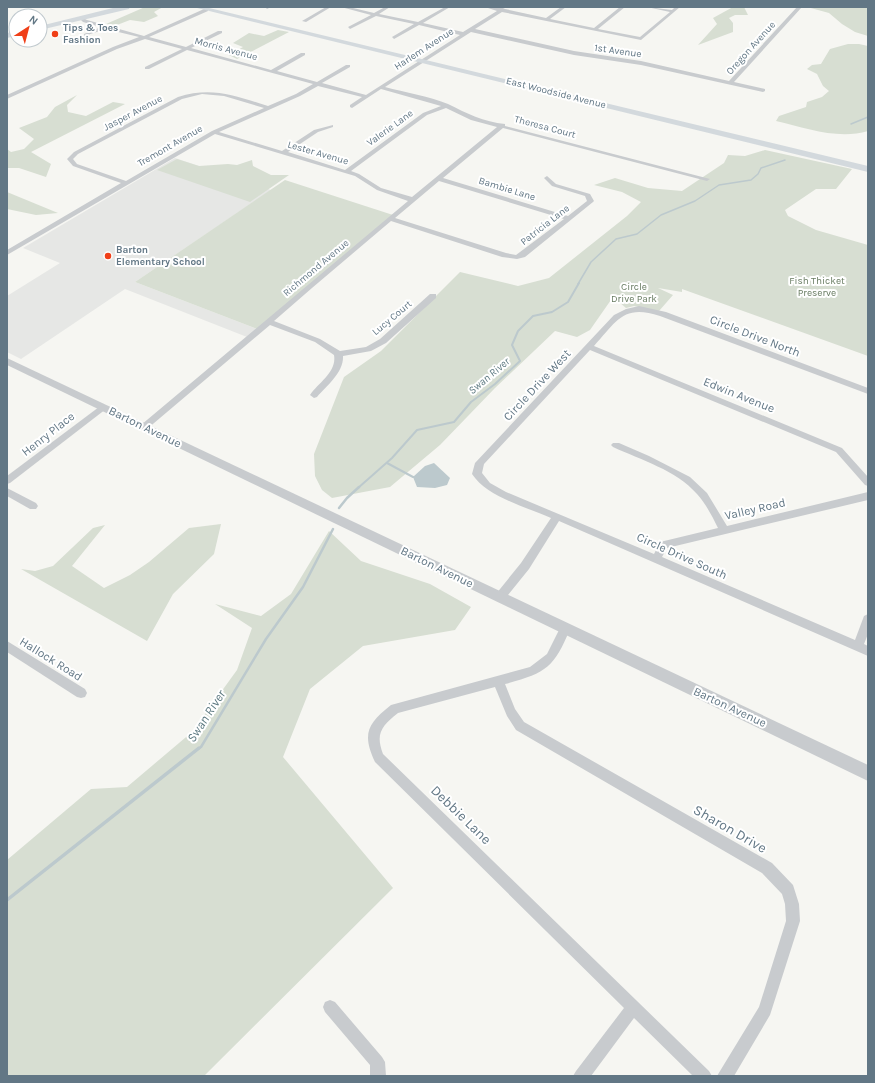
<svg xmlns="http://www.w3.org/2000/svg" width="875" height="1083" font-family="Karla,sans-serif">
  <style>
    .built { fill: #e6e7e5 }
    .green { fill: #d7ded2 }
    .water { fill: #bcc9cd }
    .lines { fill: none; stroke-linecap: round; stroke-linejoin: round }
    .stream-far3 { stroke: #bcc9cd; stroke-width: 1.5 }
    .stream-far2 { stroke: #bcc9cd; stroke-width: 2 }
    .stream-far1 { stroke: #bcc9cd; stroke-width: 2.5 }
    .stream { stroke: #bcc9cd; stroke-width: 3.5 }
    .minor { fill: #c8cbce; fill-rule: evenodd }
    .tertiary { fill: #c8cbce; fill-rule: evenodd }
    .secondary { fill: #d3d9dd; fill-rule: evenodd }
    .primary { fill: #d3d9dd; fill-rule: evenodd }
    .poi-dot { fill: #f03f18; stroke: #fff; stroke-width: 1.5 }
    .labels { text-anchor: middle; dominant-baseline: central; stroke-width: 4; stroke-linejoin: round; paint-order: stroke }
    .far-poi-label { font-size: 10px; font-weight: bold; fill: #627785; stroke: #fff; text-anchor: start }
    .far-street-label { font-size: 10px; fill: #627785; stroke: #fff }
    .far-park-label { font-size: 10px; fill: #687c62; stroke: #fff }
    .far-water-label { font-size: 11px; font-style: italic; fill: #5e7a82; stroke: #fff }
    .street-label { font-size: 12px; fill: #627785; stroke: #fff }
    .water-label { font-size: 13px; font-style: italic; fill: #5e7a82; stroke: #fff }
    .near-street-label { font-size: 14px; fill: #627785; stroke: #fff }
  </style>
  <rect width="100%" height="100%" fill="#f6f6f2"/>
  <path class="built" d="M175,158l96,32 -136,92 122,47 -10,8 -122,-48 -104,70 -14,-7v-56l53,-33 -37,-15z"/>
  <g class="green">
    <path d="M145,7h18l-9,5 4,4 -14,6 -14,-2 -13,5 -11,-1z"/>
    <path d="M733,7h11l4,8h-13l-6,3 4,5v9l-35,13 19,-21 -4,-6z"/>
    <path d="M807,7h61v29l-13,-4 -13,-8 -13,-11z"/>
    <path d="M278,30l11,2 -52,27 -8,-4 14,-8 -10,-4 16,-10 15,3z"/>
    <path d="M848,44h11l9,2v85c-30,9 -62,-3 -92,-10l3,-5 27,-9 1,-5 15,-5 7,-6 -6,-5 -6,-12 -10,-5 5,-4 9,-1 9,-15z"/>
    <path d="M77,95l-10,10 1,7 18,4 27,-14 12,2 -94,48 20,12 -5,13 -27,-9h-12v-19l4,3 13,-3 10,-10 -15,-11 28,-11 8,-10z"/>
    <path d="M765,150l87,19 -16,20h-20l-31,21 3,6 28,14 52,15v111l-186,-67v3l-24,-4 15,7 -14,16 -25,-5 -8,2 -13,-11 -23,33 -13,7 -22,-6 -60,57 -55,57 -50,42 -58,11 -10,-8 -7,-14 -1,-22 30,-77 37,-26 79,-79 58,14 31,-8 78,-62 14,-14 -19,-10 -28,-7 21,-7 33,10 34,3 42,-28 4,-8 17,1z"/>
    <path d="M177,159l22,7 29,-2 9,1 15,-5 1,6 18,9h18l-39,27 -93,-32z"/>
    <path d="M285,180l108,35 -136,114 -122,-47z"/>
    <path d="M7,192l51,21 -22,2 -29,-6z"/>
    <path d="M221,524l-7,30 -41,40 -26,47 -126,-72 14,2 18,-5 40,-38 12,-3 -33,41 32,22 26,-13 19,-13 40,-34z"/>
    <path d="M329,531l32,30 69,23 41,23 -16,23 -92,16 -53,43 -27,68 110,131 -189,188h-197v-216l84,-71 36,-2 65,-55 45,-62 15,-42 -37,-24 46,12 30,-22z"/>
  </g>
  <path class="water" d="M434,463l16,15 -3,7 -12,3 -18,-1 -4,-10 12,-11z"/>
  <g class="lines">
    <g class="stream-far3">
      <path d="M851,124l17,-7"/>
      <path d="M578,284l13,-22 25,-23 21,-5 24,-19 34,-14 24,-16 32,-5 7,-6 3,-6 24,-8"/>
    </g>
    <g class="stream-far2">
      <path d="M387,463l26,14h3"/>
      <path d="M358,488l34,-30 25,-28 37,-8 17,-20 24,-18 25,-23 -8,-16 6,-14 15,-15 19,-4 16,-10 11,-19"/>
    </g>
    <g class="stream-far1">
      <path d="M339,508l8,-10 12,-11"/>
      <path d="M198,749l3,-2 65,-108 37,-52 30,-58"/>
    </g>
    <path class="stream" d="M7,900l192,-152"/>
    <g class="minor">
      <path d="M265,7h6l-4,2z"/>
      <path d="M326,7h5l-25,15 -4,-1z"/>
      <path d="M341,7h8l25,6 11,-6h5l-11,7 39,8 27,-15h5l-27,16 40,9 34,-21 -12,-4 18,1 2,1 41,9 15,-11h5l-16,12 44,9 26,-21h5l-27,22 42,8 30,-25 -23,-5 25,3 3,-3h5l-39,33 -139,-28 -27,17 99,22 67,10 88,20 68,-74h5l-68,75 31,7v2l-2,1 -122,-27 -67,-10 -103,-23 -86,55c19,5 46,10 63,17 18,9 36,18 57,20v2l205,53 -3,2 -204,-53 -60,50 125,38 19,-15 -2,-5 -33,-10 -8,-8 3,-2 9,8 34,10 4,7 -1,1 -68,55 -8,2 -15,-2 -111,-36 -79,67 -38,33 46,18 20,12 26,-4 14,-8 50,-45h6v4l-50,45 -15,8 -28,5c1,16 -16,30 -26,41l-3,1 -4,-3c9,-13 27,-23 24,-40l-19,-13 -45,-17 -123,104h-6l-1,-2 1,-2 267,-224 -31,-11 -22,-14 -140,-42 -208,121v-5l114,-67 -48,-17 -6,-7 7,-7 104,-55c34,-11 58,-1 90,9l28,-12 17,-10 -126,-34 -38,19h-4v-2l37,-18 -37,-10 -28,10 -108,49 -2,1v-4l106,-48 26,-10 -33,-8 -22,7v-2l17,-7 -18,-5 -4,-4 2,-1 6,3 57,16 60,-27h4v2l-59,26 37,10 32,-16h4v2l-31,15 80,22 30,-17h4v2l-28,16 40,11 29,-17h4v2l-28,16 44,12 94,-60 -41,-10 -25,14 -2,-2 22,-13 -38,-8 -26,13 -2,-2 23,-12zM318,86l44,11 -12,8v2l2,1 29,-19 60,17 -18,7 -78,57 -57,-18 30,-20 15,-5v-2l-19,5 -32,21 -63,-19 81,-36zM202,94l22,2 40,12 -52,23 -86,50 -49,-17 -4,-5 5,-5 104,-55zM446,108l25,12 26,7 -85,70 -31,-9 -22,-14 -8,-3 76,-56zM439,181l125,38 -48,36 -10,-2 -111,-35z"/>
      <path d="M639,306l27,6 202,76v6l-208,-78c-37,-12 -43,5 -66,30l248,102 26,29v9l-3,-1 -29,-33 -246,-102 -106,114 -2,9 8,10 16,9 148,62 6,-12 58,-14c-6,-12 -12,-24 -21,-34 -21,-24 -56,-34 -84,-47l-2,-2 2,-2h6l30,13 41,21 17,16 20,33 141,-34v8l-201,48 -5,9 193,83 9,-24 4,-2v20l-4,10 4,2v10l-309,-135 -30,48 -25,31 -4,1 -4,-1 -1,-3 1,-3 25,-31 30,-45c-25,-11 -64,-21 -79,-44l3,-11 139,-148 12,-6z"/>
      <path d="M103,404l4,3 -1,2 -96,74 -3,1v-8z"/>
      <path d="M7,488l29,15 2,3 -2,3h-6l-23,-13z"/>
      <path d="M565,624l4,2 1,3c-16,39 -24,44 -65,55l10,25 9,13 248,141 21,22 6,19 1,17 -30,94 -36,61h-17l42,-69 27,-86 -1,-17 -3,-10 -20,-21 -246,-143 -9,-14 -12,-29 -97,26c-16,13 -23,20 -15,41l326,317 3,5h-19l-59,-58 -43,58h-18l3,-5 48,-63 -249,-246c-13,-28 -8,-38 16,-57l139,-38 17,-13 14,-28z"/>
      <path d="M7,641l78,48 2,4 -2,4 -4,1 -4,-1 -70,-45z"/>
      <path d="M330,1000l5,2 47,55 3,5 1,14h-16v-11l-45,-53 -2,-5 2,-5z"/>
    </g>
    <path class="tertiary" d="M7,358l861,407v16l-861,-416z"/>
    <path class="secondary" d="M193,7h12l663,159v6z"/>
    <g class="primary">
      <path d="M117,7h13l-1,2 -89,21v-4z"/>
      <path d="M16,31v5l-9,2v-5z"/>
    </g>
  </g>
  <g class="poi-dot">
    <circle cx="55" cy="34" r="4"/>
    <circle cx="108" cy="256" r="4"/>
  </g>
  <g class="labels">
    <g class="far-poi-label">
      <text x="63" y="28">Tips &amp; Toes<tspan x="63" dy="12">Fashion</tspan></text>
      <text x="116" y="250">Barton<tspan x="116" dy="12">Elementary School</tspan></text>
    </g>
    <g class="far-street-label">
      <text transform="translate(751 48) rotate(-48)">Oregon Avenue</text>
      <text transform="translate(226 49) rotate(15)">Morris Avenue</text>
      <text transform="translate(424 49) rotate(-33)">Harlem Avenue</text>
      <text transform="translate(618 51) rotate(8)">1st Avenue</text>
      <text transform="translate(556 93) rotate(14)">East Woodside Avenue</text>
      <text transform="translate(133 113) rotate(-28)">Jasper Avenue</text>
      <text transform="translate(545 127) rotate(15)">Theresa Court</text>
      <text transform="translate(390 128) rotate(-36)">Valerie Lane</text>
      <text transform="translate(170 146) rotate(-30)">Tremont Avenue</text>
      <text transform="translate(318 153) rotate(16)">Lester Avenue</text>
      <text transform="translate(507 189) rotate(17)">Bambie Lane</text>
      <text transform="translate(545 225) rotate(-38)">Patricia Lane</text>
      <text transform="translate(316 268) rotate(-40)">Richmond Avenue</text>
      <text transform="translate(392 318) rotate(-40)">Lucy Court</text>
    </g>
    <g class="far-park-label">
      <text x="817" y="281">Fish Thicket<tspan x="817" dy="12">Preserve</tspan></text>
      <text x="634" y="287">Circle<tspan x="634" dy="12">Drive Park</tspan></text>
    </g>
    <g class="far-water-label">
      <text transform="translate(489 376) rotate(-40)">Swan River</text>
    </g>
    <g class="street-label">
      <text transform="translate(755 336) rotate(21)">Circle Drive North</text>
      <text transform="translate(537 385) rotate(-47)">Circle Drive West</text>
      <text transform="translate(739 395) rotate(22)">Edwin Avenue</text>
      <text transform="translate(145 427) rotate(26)">Barton Avenue</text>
      <text transform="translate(48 434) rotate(-38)">Henry Place</text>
      <text transform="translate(755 509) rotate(-13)">Valley Road</text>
      <text transform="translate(682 556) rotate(24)">Circle Drive South</text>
      <text transform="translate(437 567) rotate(26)">Barton Avenue</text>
      <text transform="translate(51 659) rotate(32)">Hallock Road</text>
      <text transform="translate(730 707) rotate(25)">Barton Avenue</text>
    </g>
    <g class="water-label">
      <text transform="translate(206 716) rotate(-57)">Swan River</text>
    </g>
    <g class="near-street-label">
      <text transform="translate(461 815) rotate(44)">Debbie Lane</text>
      <text transform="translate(730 829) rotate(30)">Sharon Drive</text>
    </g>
  </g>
  <rect width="875" height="1083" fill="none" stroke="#627785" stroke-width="16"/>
  <g transform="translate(28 28) rotate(36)"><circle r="19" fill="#ffffff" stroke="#c0c9ce"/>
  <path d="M0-3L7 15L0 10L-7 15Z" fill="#f03f18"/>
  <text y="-6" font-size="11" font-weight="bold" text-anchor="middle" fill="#627785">N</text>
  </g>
</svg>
